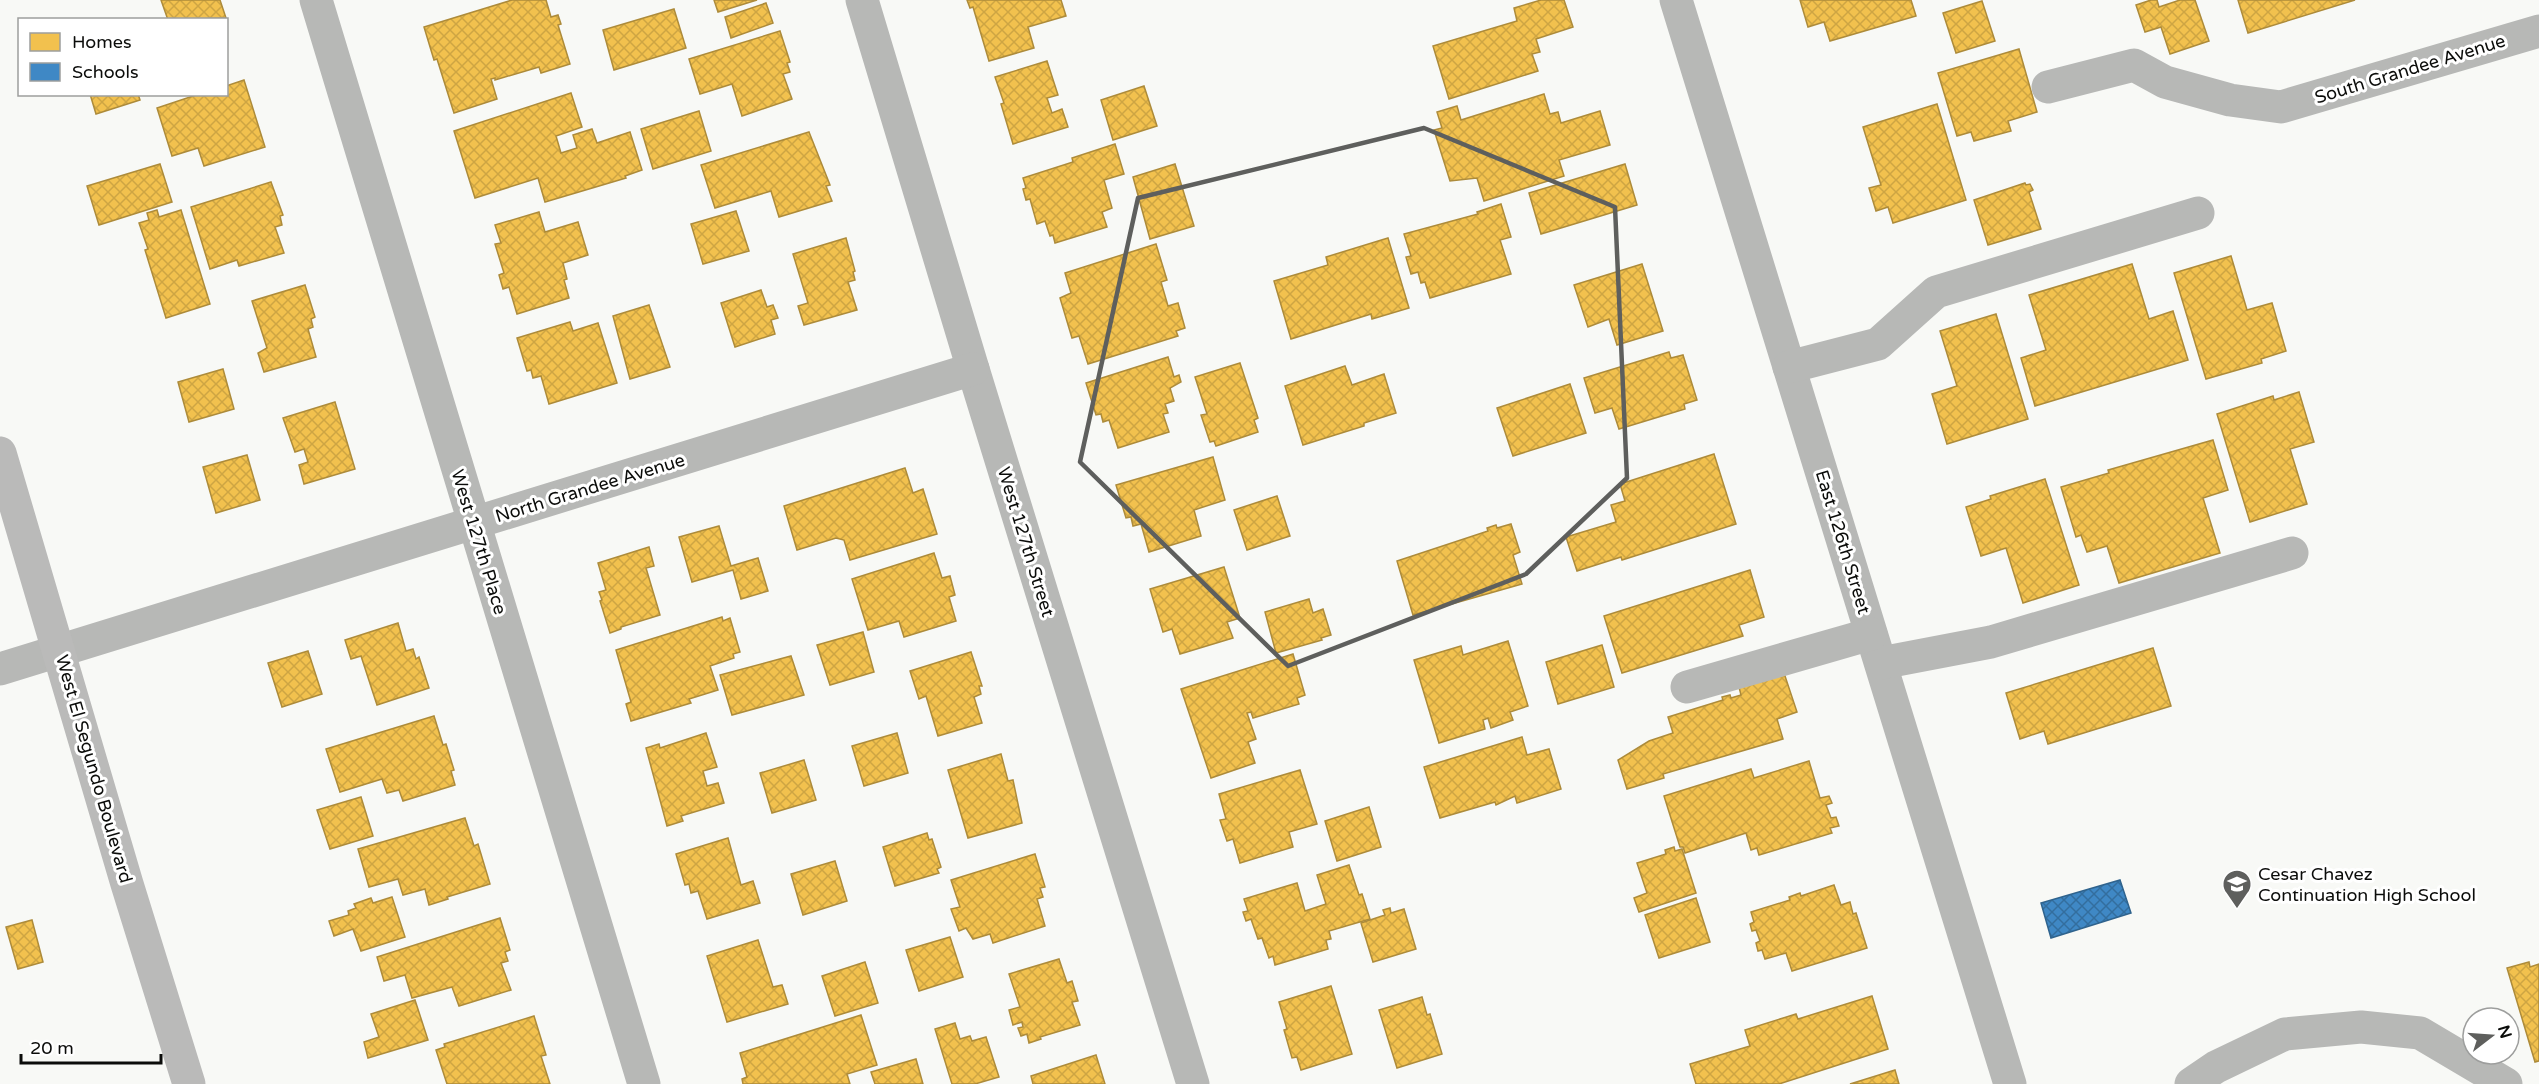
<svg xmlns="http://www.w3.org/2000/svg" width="2539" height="1084" font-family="'Varela Round',sans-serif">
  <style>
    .homes { fill: url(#homes-cross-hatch); stroke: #ad8b3a; stroke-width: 1.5 }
    .schools { fill: url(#schools-cross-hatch); stroke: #2f638d; stroke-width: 1.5 }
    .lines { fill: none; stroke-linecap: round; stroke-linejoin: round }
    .minor { stroke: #b7b8b6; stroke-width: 33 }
    .major { stroke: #babab9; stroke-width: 33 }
    .marked { fill: none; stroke: #5e5f5d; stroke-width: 4.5; stroke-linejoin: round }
    .labels { text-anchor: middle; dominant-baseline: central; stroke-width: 6; stroke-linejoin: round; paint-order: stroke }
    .street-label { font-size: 18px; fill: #0b0c0a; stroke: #fff }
    .poi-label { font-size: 18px; fill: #0b0c0a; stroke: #fff; text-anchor: start }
  </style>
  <defs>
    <pattern id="homes-cross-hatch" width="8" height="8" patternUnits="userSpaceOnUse" patternTransform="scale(1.5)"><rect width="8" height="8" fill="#f2c14e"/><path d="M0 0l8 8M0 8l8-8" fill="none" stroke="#cea543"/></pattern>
    <pattern id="schools-cross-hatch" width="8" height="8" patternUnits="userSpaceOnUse" patternTransform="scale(1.5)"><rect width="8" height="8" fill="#3f88c5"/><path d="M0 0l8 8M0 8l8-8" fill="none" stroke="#336e9e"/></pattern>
  </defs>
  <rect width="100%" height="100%" fill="#f8f9f6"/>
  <g class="homes">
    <path d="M161,0h59l6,18 -58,2z"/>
    <path d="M512,0h34l5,17 7,-2 3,9 -3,1 12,39 -29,9 -2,-6 -44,13v-2l-4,1 6,20 -43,14 -17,-54 -3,1 -10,-33z"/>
    <path d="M714,0h43l-39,12z"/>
    <path d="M967,0h94l5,16 -38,11 6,21 -45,13 -16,-54 -3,1z"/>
    <path d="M1541,0h23l9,27 -37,12 4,13 -8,2 6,17 -89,28 -16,-53 84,-25 -3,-13z"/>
    <path d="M1800,0h111l5,16 -86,25 -6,-19 -16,5z"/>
    <path d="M2151,0h6l2,7 21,-7h15l14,41 -39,13 -9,-27 -16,5 -9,-27z"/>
    <path d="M2238,0h117l-107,33z"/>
    <path d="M1982,1l13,40 -39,12 -13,-40z"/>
    <path d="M766,3l7,20 -42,15 -6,-21z"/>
    <path d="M674,9l12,39 -72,22 -11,-40z"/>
    <path d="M780,31l10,31 -3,1 3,9 -7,2 9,25 -50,17 -10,-32 -32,10 -11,-35z"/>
    <path d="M2019,49l18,63 -29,9 3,10 -37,10 -3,-9 -14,4 -19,-63z"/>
    <path d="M1047,61l11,34 -11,3 5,15 10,-4 6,18 -55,17 -12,-40 3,-1 -9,-26z"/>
    <path d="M244,80l21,67 -61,19 -6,-18 -26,8 -15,-48 42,-14h27v-8z"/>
    <path d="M1144,86l13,40 -44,14 -12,-40z"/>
    <path d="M571,93l11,34 -26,9 5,17 16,-5 -4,-13 19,-6 5,14 33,-11 12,38 -17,6 1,2 -81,24 -7,-24 -63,20 -21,-67z"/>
    <path d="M90,94h48l2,6 -44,14z"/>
    <path d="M1544,94l6,20 8,-2 3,11 39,-12 10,34 -51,15 5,16 -80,25 -7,-23 -27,3 -16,-51 8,-2 -5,-16 20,-6 4,14z"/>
    <path d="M1937,104l29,96 -73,23 -5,-16 -12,4 -7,-23 12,-3 -18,-58z"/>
    <path d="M699,111l12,40 -58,18 -12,-40z"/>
    <path d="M809,132l21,53 -4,1 6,15 -53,16 -8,-26 -56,17 -14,-43z"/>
    <path d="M1115,144l9,30 -20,6 8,28 -10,4 5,15 -52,16 -2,-8 -3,1 -5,-15 -8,3 -7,-25 -4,1 -3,-11 3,-1 -3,-10 50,-16 -1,-4z"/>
    <path d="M160,164l12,38 -73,23 -12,-39z"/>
    <path d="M1175,164l19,62 -44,13 -17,-62z"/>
    <path d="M1625,164l12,41 -96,29 -12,-41z"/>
    <path d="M271,182l12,33 -3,1 2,9 -7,2 9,26 -45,13 -2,-6 -27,9 -19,-62z"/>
    <path d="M2025,183l1,2 4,-1 3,6 -4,2 12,37 -53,16 -14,-45z"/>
    <path d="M1501,204l10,33 -11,3 11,34 -81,24 -5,-16 -4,1 -3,-11 -7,2 -5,-17 5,-1 -7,-22 74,-20 -1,-2z"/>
    <path d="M157,210l2,7 22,-7 29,94 -44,14 -21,-68 3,-1 -9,-26 10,-3 -2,-7z"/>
    <path d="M736,211l13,40 -46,13 -12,-40z"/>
    <path d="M539,212l6,20 33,-10 10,33 -25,8 4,16 -3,1 5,18 -52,16 -8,-27 -6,2 -4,-14 5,-2 -9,-29 6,-1 -6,-18z"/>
    <path d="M846,238l9,33 -2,1 2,8 -7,2 9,28 -53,15 -6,-19 10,-3 -15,-49z"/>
    <path d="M1388,238l21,70 -37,11 -1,-5 -80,25 -17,-58 54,-16 -2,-8z"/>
    <path d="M1156,244l11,36 -6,2 7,24 10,-3 7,25 -9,3 2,5 -90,28 -9,-28 -7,2 -12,-40 11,-5 -6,-20z"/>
    <path d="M2231,256l16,54 25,-7 14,48 -25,8 1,4 -56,16 -32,-106z"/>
    <path d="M1642,264l21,67 -46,14 -8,-26 -21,8 -14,-42z"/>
    <path d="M2132,264l17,55 24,-8 15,49 -153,46 -14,-48 25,-8 -17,-55z"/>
    <path d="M305,285l10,32 -4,2 2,8 -5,2 8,28 -52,15 -6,-19 9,-5 -15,-47z"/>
    <path d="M761,290l6,17 6,-2 5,13 -7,2 4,14 -40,13 -14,-44z"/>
    <path d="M649,305l21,62 -40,12 -17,-63z"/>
    <path d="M1996,314l32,105 -81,25 -15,-50 25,-8 -17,-55z"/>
    <path d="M570,322l3,9 25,-8 19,60 -68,21 -8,-28 -8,2 -2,-8 -4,1 -10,-33z"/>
    <path d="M1669,352l2,6 12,-3 14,45 -13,4 1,5 -66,20 -7,-21 -17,5 -11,-35z"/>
    <path d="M1168,357l6,20 5,-2 2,7 -11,6 4,13 -9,3 3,9 -5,1 6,18 -51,16 -9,-28 -6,2 -2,-8 -5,1 -10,-32z"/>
    <path d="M1240,363l18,55 -4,2 4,12 -42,14 -2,-5 -4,1 -9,-27 6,-1 -12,-37z"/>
    <path d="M1345,366l7,19 32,-11 12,39 -32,10v3l-61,19 -18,-59z"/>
    <path d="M223,369l11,40 -45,13 -11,-40z"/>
    <path d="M1570,384l16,49 -73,23 -16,-48z"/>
    <path d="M2299,392l15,50 -24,7 17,55 -57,18 -33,-108 56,-18 1,4z"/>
    <path d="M335,402l20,67 -51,15 -5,-19 9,-3 -4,-13 -9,3 -12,-34z"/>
    <path d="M2213,440l15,50 -25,8 17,55 -101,30 -12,-37 -20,6 -6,-17 -5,2 -15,-50 48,-14 -1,-3z"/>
    <path d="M1714,454l22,70 -114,36 -1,-3 -44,14 -11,-34 50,-15 -5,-17 14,-4 -5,-17z"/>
    <path d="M247,455l13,45 -44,13 -13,-46z"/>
    <path d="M1213,457l12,43 -31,10 7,26 -52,16 -8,-28 -8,2 -2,-9 -5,1 -10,-33z"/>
    <path d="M905,468l8,25 10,-4 14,45 -87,26 -6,-20 -8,-2 -39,12 -13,-44z"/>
    <path d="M2045,479l34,106 -56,18 -17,-55 -25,8 -15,-49 25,-8 -1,-3z"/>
    <path d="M1277,496l13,40 -43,14 -13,-40z"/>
    <path d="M1511,524l9,28 -7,3 9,29 -109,31 -16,-54 91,-30 -1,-3 9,-3 1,3z"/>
    <path d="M719,526l12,40 27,-8 10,33 -27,8 -8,-29 -41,12 -13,-45z"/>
    <path d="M649,547l5,19 -8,2 14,47 -39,12v2l-11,4 -10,-32 2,-1 -3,-8 7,-2 -8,-27z"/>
    <path d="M934,553l8,25 8,-2 5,19 -6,2 7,24 -52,16 -5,-16 -31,9 -16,-51z"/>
    <path d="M1224,567l16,51 -13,4 6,16 -53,16 -8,-25 -9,3 -13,-43z"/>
    <path d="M1750,570l14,47 -25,8 4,11 -121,37 -18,-57z"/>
    <path d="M1309,599l4,14 10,-4 8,26 -10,3 1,2 -46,13 -11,-41z"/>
    <path d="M722,617l1,4 7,-3 10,34 -7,2 1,4 -24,8 8,24 -29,9 2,4 -60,18 -5,-17 5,-2 -15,-52z"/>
    <path d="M398,623l8,28 7,-2 3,10 3,-2 10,31 -52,17 -16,-49 -10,3 -6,-19z"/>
    <path d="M863,632l11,40 -44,13 -13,-40z"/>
    <path d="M1508,641l20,65 -18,6 3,8 -22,8 -3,-10 -5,2 2,9 -46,14 -25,-83 47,-14 2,9z"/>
    <path d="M1602,645l12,42 -56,17 -12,-42z"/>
    <path d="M2153,648l18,58 -123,38 -4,-13 -24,8 -14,-46z"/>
    <path d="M308,651l14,43 -40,13 -14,-44z"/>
    <path d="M971,652l11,34h-3l2,8 -7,3 8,26 -44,13 -12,-40 -7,3 -9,-28z"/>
    <path d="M1293,654l12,41 -8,3 2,6 -46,14 -2,-6 -4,1 9,26 -8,3 7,21 -44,15 -30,-89z"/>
    <path d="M791,656l13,39 -72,20 -12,-40z"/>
    <path d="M1784,673l13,39 -20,7 6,20 -120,35 1,4 -37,11 -9,-29 31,-19 24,-8 -5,-16 55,-17 -1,-3 8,-2 1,3 10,-3 -2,-8z"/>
    <path d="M434,716l9,29 3,-1 8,26 -3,1 4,14 -52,16 -4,-11 -12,3 -5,-14 -42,13 -14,-43z"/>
    <path d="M706,733l11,34 -14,4 4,15 11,-3 6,20 -43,13 2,5 -16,5 -21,-78 13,-4 1,4z"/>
    <path d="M897,733l11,40 -44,13 -12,-40z"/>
    <path d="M1522,737l5,18 22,-6 12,40 -44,14 -2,-7 -19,9 -1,-3 -55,16 -16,-51z"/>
    <path d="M1001,754l7,27 5,-1 9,43 -54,15 -20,-68z"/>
    <path d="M804,760l12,40 -44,13 -12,-40z"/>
    <path d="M1809,761l11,37 9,-2 3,7 -6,2 5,13 5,-1 3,9 -9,2 2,5 -73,22 -2,-7 -6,2 -5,-17 -61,20 -2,-6h-3l-16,-51 87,-27 3,9z"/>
    <path d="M1300,770l17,54 -28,8 4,15 -53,16 -7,-24 -6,2 -7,-21 6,-1 -7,-25z"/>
    <path d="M361,797l12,39 -43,13 -13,-39z"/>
    <path d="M1369,807l12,40 -44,14 -12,-40z"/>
    <path d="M465,818l9,28 4,-2 12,40 -43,13 1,2 -19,6 -4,-16 -22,6 -5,-16 -29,8 -11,-38z"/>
    <path d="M927,833l2,7 3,-1 9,28 -4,2 2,4 -44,13 -12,-39z"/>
    <path d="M728,838l13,47 12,-4 7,22 -53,16 -9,-28 -7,2 -2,-9 -4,1 -9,-31z"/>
    <path d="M1674,847l1,4 7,-2 14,44 -57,19 -5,-14 13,-5 -10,-30 29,-9 -1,-4z"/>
    <path d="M1035,854l10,33 -5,1 3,9 -6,2 8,27 -52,17 -3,-9 -17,5 -7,-11 -7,3 -8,-22 9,-2 -9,-27z"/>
    <path d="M835,861l12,40 -44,14 -12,-41z"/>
    <path d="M1349,865l10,30 3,-1 8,25 -41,12 2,8 -5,1 2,9 -53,16 -2,-9 -4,2 -7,-20 -4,1 -7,-20 -5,2 -3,-9 5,-1 -4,-12 53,-16 8,28 21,-7 -9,-29z"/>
    <path d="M1834,885l7,20 9,-3 3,12 3,-1 11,35 -75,23 -6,-18 -21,6 -3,-9 -4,1 -2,-8 4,-2 -4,-11 -4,1 -2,-7 4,-2 -3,-10 39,-12 -1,-3 11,-4 1,3z"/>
    <path d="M392,897l13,40 -44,14 -8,-22 -19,7 -5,-15 20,-6 -1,-4 8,-3 -2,-4 17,-6 2,5z"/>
    <path d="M1696,898l14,44 -51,16 -14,-43z"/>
    <path d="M1390,908l1,5 13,-4 12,40 -43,13 -12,-39 24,-8 -2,-5z"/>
    <path d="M500,918l10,32 -5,2 3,9 -7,2 10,27 -52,16 -7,-19 -40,11 -7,-23 -21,6 -7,-24z"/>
    <path d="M32,920l11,42 -25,7 -12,-42z"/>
    <path d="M950,937l13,40 -44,14 -13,-41z"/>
    <path d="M758,940l15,47 9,-2 6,19 -61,18 -20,-66z"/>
    <path d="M1059,959l8,24 5,-2 6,20 -6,1 8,23 -40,12 1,2 -12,4 -2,-9 -6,2 -3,-8 5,-1 -1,-5 -9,3 -4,-15 11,-3 -11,-33z"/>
    <path d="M865,962l13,41 -43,13 -13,-40z"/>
    <path d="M2529,962l1,5 9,-3v97l-4,1 -28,-94z"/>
    <path d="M1331,986l21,68 -51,16 -4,-13 -5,1 -8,-28 3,-1 -8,-27z"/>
    <path d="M1872,996l16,53 -109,35h-83l-6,-20 60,-18 -5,-16 51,-16 2,5z"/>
    <path d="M1422,997l5,18 3,-1 12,40 -45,14 -18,-58z"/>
    <path d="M415,1000l13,40 -60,18 -4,-16 15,-5 -8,-23z"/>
    <path d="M861,1015l16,50 -30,9 3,10h-107l-1,-5 5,-2 -7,-24z"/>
    <path d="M534,1016l12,39 -5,1 9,28h-103l-11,-34 9,-3 -1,-3z"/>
    <path d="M955,1023l5,16 10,-3 2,5 14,-4 13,40 -24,7h-23l-17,-55z"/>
    <path d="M1096,1055l9,29h-72l-2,-8z"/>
    <path d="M916,1059l7,25h-48l-4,-12z"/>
    <path d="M1895,1070l4,14h-49z"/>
  </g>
  <path class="schools" d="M2120,880l11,33 -80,25 -10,-35z"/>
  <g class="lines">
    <g class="minor">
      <path d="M316,0l328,1084"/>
      <path d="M862,0l111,369 220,715"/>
      <path d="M1676,0l334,1084"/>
      <path d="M2048,87l86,-22 31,17 65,18 51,7 258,-76"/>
      <path d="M1789,367l89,-23 58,-52 262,-79"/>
      <path d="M1881,663l110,-21 301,-89"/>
      <path d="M0,669l973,-300"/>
      <path d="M1687,687l184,-53"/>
      <path d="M2191,1084l25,-17 69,-33 76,-7 59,6 86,51"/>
    </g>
    <path class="major" d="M0,453l127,431 62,200"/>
  </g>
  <path class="marked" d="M1424,128l191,79 12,271 -101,96 -238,92 -208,-204 58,-264z"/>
  <defs>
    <g id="school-pin" transform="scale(1.5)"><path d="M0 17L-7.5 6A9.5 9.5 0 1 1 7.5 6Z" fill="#5e5f5d" stroke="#fff"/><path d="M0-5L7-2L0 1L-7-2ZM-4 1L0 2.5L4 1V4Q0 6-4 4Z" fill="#fff"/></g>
  </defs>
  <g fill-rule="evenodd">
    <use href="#school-pin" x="2237" y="884"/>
  </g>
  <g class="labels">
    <g class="street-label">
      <text transform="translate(2410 69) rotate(-17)">South Grandee Avenue</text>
      <text transform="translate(590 488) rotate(-17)">North Grandee Avenue</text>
      <text transform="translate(479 542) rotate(73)">West 127th Place</text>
      <text transform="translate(1026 542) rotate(73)">West 127th Street</text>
      <text transform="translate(1843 542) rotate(73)">East 126th Street</text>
      <text transform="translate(94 769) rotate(74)">West El Segundo Boulevard</text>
    </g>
    <g class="poi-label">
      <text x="2258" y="874">Cesar Chavez<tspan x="2258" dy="21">Continuation High School</tspan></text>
    </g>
  </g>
  <rect x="18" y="18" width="210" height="78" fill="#ffffff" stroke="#9d9e9d" stroke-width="1.5"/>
  <rect x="30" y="33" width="30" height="18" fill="#f2c14e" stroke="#9d9e9d" stroke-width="1.5"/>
  <text x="72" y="48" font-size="18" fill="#0b0c0a">Homes</text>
  <rect x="30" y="63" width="30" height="18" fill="#3f88c5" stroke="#9d9e9d" stroke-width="1.5"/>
  <text x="72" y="78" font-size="18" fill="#0b0c0a">Schools</text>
  <g transform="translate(2491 1036) rotate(73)"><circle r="28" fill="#ffffff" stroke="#9d9e9d" stroke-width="1.5"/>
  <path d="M0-4.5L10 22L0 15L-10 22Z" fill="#5e5f5d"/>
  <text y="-9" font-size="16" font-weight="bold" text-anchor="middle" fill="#0b0c0a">N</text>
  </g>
  <path d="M21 1054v9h140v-9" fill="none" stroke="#0b0c0a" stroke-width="3"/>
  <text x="30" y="1054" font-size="18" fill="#0b0c0a" stroke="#ffffff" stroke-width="4.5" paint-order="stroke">20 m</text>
</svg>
